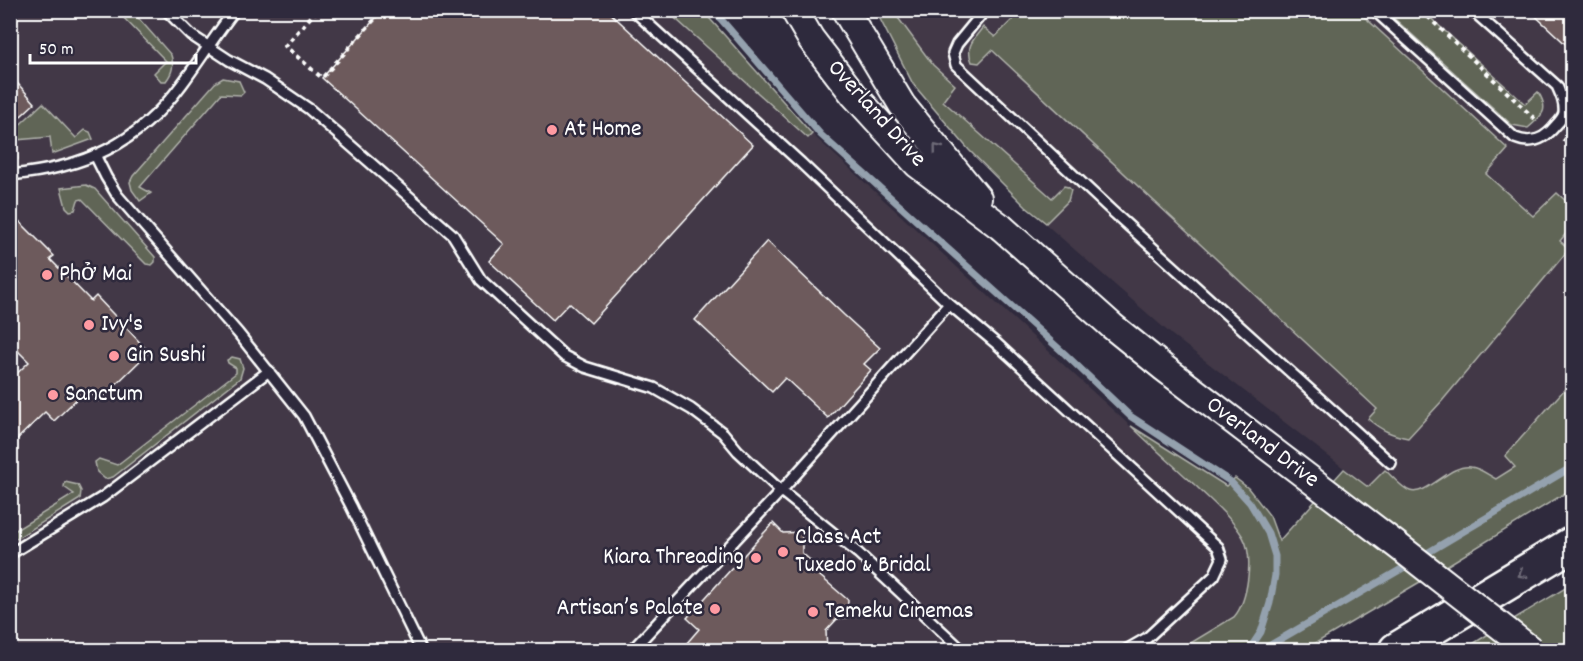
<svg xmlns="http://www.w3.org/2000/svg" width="1583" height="661" font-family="Dekko,sans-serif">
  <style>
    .built { fill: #423846 }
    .green { fill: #606557; stroke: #b0b2ab; stroke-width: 1.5 }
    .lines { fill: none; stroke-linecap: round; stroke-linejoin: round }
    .stream { stroke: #94a1ae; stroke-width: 7 }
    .building { fill: #6d5a5b; stroke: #fff; stroke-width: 1.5 }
    .service-casing { stroke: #fff; stroke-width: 14 }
    .secondary-casing { stroke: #fff; stroke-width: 30 }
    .motorway-casing { stroke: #fff; stroke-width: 38 }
    .path { stroke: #fff; stroke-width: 4; stroke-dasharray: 4.5 4.5; stroke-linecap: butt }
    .service { stroke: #2f2a3d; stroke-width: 9 }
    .secondary { stroke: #2f2a3d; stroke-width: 26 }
    .motorway { stroke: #2f2a3d; stroke-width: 33 }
    .secondary-bridge-casing { stroke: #fff; stroke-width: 30; stroke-linecap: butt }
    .secondary-bridge { stroke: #2f2a3d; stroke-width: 26 }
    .oneway { stroke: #6d6a77 }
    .poi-dot { fill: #ff9aa2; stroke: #2f2a3d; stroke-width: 2 }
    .labels { text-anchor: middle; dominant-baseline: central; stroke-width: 5; stroke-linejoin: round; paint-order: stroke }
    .street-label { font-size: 24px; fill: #fff; stroke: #2f2a3d }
    .poi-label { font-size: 24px; fill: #fff; stroke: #2f2a3d; text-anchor: start }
  </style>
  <rect width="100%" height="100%" fill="#2f2a3d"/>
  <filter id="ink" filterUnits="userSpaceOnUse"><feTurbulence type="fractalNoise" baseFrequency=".0167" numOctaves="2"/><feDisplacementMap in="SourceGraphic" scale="12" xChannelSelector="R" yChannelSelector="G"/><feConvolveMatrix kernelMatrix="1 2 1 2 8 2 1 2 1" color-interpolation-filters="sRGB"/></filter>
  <g filter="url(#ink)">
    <g class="built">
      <path d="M10,11h693l109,123 414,380 19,25 5,24 -6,49 -33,38h-1200z"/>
      <path d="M876,11h696v439l-151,78 -249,-193 -146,-128 -57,-57 -56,-66z"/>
    </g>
    <g class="green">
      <path d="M117,11h15l39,44c3,10 2,17 -5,26h-5l-7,-8 12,-12z"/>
      <path d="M667,11h36l109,123 -4,4z"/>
      <path d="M876,11h17l40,54 22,20 -12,16 109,97 12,-12 4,1 3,3 -3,11 -22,22 -20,-16 -57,-57 -56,-66z"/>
      <path d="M1021,11h337l150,138 -22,25 47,42 24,-23 10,9 5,-5v29l-12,15 9,8 -127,152 -34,37c-16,-3 -27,-8 -40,-19l9,-10 -385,-359 -13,13 -7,-1c-7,-16 2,-23 11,-35l12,10z"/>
      <path d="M1386,11h37l102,93 13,-12c12,18 4,24 -10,36l-16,-3z"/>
      <path d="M223,78l16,3 5,11 -3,3 -20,-1 -81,93 11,6 -11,8 -8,-11 -2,-8 3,-6 82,-93z"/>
      <path d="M43,103l33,35 9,-8 5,2 3,7 -41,15 -2,-17 -34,3 2,19 -7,1v-27z"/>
      <path d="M86,185l9,4 60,68v5l-3,3 -6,-1 -64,-65 -4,1 -3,10 -5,1 -4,-4 -5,-19z"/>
      <path d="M232,357l8,2 3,9 -3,10 -127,99 -8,2 -8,-7 -2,-10 4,-3 18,6 119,-92v-5l-8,-5 -1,-3z"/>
      <path d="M1572,381v108l-147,90 -121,71h-125l55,-33c14,-16 20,-61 9,-80 -12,-20 -31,-35 -47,-51 -22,-20 -44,-40 -65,-60l95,60 9,-8 13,10 22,28 9,25 65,-72 24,18 17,-17c7,6 17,18 25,21 17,6 40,-28 61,-24 9,1 17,8 25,12l19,-12 -10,-11z"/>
      <path d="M65,482l13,3 3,6 -1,8 -69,43v-9l63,-39 -10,-7z"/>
      <path d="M1572,584v58l-15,8h-17l-33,-27z"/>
      <path d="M1503,625l34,25h-74z"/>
    </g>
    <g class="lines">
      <g class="stream">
        <path d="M713,10l108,125 244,219 65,62 101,66 19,21 18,30 7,23v19l-5,28 -9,29 -12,18"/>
        <path d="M1422,556l150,-89"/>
        <path d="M1262,650l148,-86"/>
      </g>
    </g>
    <g class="building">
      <path d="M383,10h224l146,135 -162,178 -22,-20 -16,17 -64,-59 15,-17 -182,-166z"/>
      <path d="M1529,10h43v40z"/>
      <path d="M10,75l25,28 -25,23z"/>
      <path d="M10,212l44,44 -4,3 41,42 5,-5 53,56 -50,49 -12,-12 -33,32 -9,-9 -35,34v-66l19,-18 -19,-19z"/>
      <path d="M767,241l77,74 36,33 -16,16 7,6 -43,48 -43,-40 -13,14 -77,-72z"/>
      <path d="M773,523l10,10 19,-1v21l22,19 -4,4 28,24 -1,18 -10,1 -11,12 1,20h-147l19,-22 -12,-11z"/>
    </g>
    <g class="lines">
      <g class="service-casing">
        <g id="service">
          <path d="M166,10l25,25 38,25 36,19 44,30 144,126 28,45 83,76 21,11 69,21 37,21 32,24 15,18 43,40 77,62 104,97"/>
          <path d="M633,10l168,153 148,141"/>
          <path d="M985,10l-28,34 -4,9 3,12 156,146 279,252"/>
          <path d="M1374,10l141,128c17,7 30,1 41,-13 4,-4 7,-7 8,-12 1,-10 -3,-18 -7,-27l-85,-76"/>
          <path d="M95,155l11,22 11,18 121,138 66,83 47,90 70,144"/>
          <path d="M10,175c74,-7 127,-30 172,-91 18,-24 34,-50 53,-74"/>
          <path d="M10,554l93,-57 166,-126"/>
          <path d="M632,650l149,-159 168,-187 48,40 221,203 4,12 -8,17 -67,62 -21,12"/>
        </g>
      </g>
      <g class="secondary-casing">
        <g id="secondary">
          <path d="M794,10l17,29 43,56 63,69 84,63"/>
          <path d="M845,10l57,95 76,93"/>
        </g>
      </g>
      <g class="motorway-casing">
        <path id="motorway" d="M1396,650l176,-106"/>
      </g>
      <g class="path">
        <path d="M317,10l-32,36 37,32 61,-68"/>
        <path d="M1421,10l117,112"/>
        <path d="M1563,139l9,8"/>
      </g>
      <use href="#service" class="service"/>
      <use href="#secondary" class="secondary"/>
      <use href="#motorway" class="motorway"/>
      <g class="secondary-bridge-casing">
        <path id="secondary-bridge" d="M1001,227l111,99 52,42 234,178 133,104"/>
      </g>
      <use href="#secondary-bridge" class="secondary-bridge"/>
    </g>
    <defs><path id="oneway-chevron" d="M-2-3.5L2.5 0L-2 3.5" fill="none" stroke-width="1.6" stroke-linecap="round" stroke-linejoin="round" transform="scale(1.5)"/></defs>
    <g class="oneway">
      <use href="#oneway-chevron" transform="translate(937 148) rotate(-129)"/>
      <use href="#oneway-chevron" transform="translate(1522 574) rotate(149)"/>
    </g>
  </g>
  <g class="poi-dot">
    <circle cx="552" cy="130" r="6"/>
    <circle cx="47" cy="275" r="6"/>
    <circle cx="89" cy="325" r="6"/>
    <circle cx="114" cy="356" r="6"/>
    <circle cx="53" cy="395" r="6"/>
    <circle cx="783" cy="552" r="6"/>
    <circle cx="756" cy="558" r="6"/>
    <circle cx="715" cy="609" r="6"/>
    <circle cx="813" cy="612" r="6"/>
  </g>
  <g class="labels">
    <g class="street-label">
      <text transform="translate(876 114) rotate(48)">Overland Drive</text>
      <text transform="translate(1262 443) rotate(37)">Overland Drive</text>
    </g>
    <g class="poi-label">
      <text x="564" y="130">At Home</text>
      <text x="59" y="275">Phở Mai</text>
      <text x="101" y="325">Ivy's</text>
      <text x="126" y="356">Gin Sushi</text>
      <text x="65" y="395">Sanctum</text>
      <text x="795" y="538">Class Act<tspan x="795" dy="28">Tuxedo &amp; Bridal</tspan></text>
      <text x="744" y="558" text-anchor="end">Kiara Threading</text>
      <text x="703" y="609" text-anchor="end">Artisan’s Palate</text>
      <text x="825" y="612">Temeku Cinemas</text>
    </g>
  </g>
  <rect width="1583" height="661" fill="none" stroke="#2f2a3d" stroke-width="36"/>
  <rect x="18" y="18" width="1547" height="625" fill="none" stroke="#fff" stroke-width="2" filter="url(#ink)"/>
  <path d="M30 54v9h166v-9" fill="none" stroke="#ffffff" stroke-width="3"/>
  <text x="39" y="54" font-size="18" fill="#ffffff" stroke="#2f2a3d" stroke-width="4.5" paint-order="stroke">50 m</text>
</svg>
